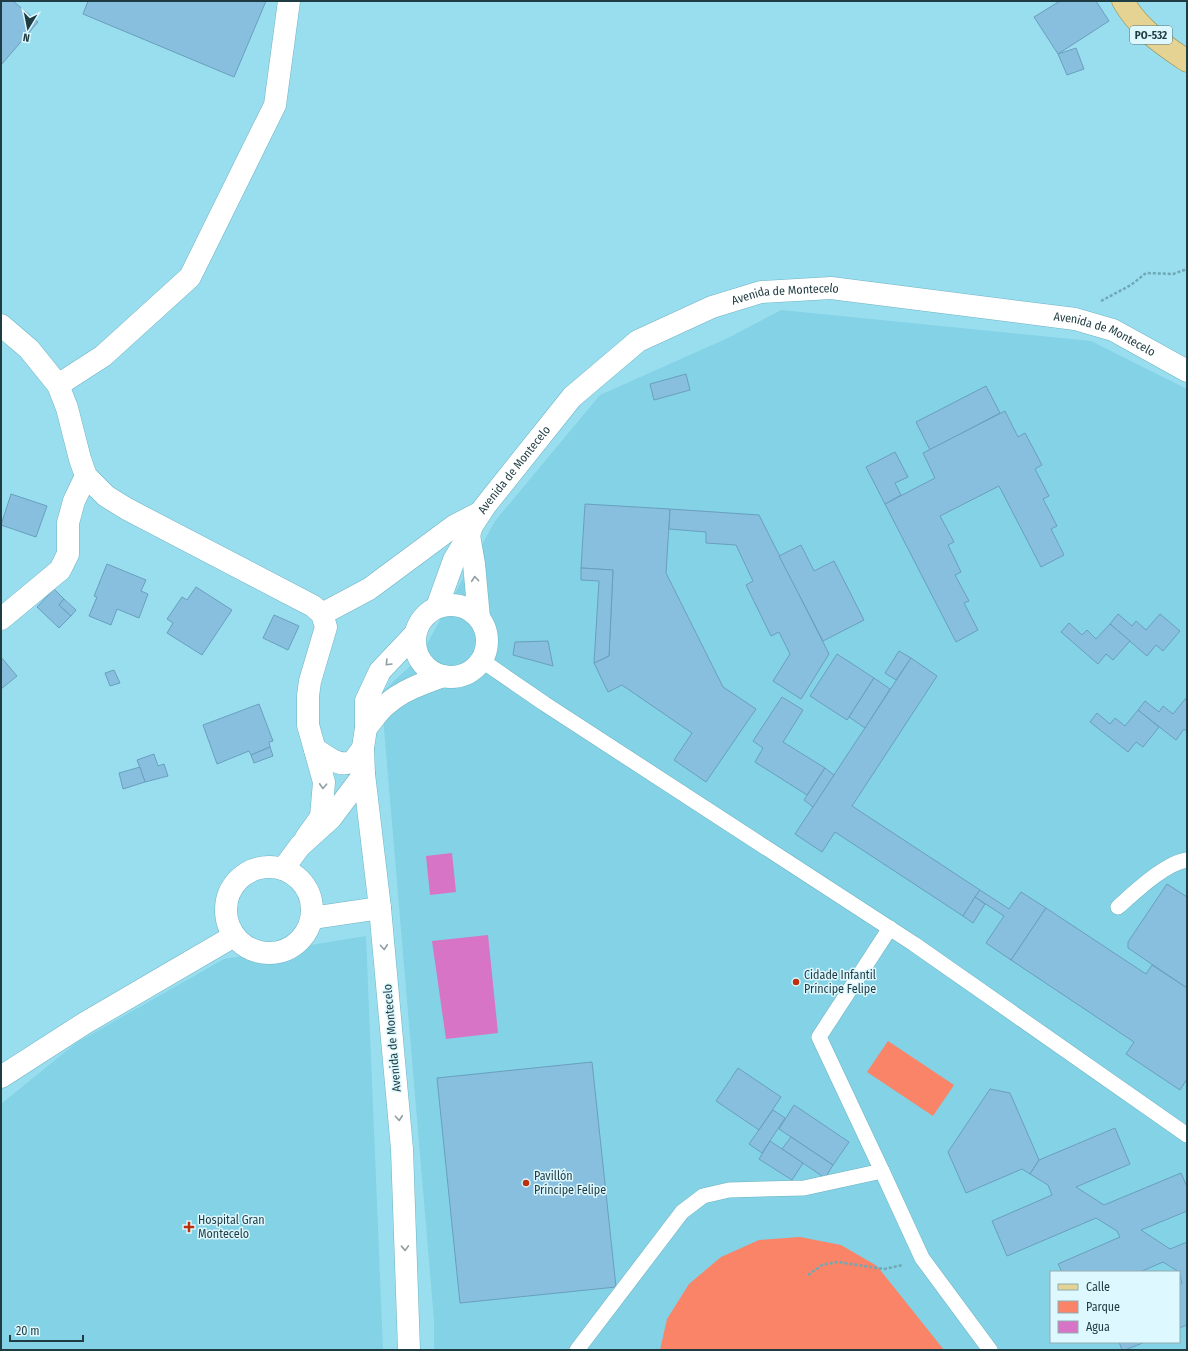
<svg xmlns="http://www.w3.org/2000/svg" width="1188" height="1351" font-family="'Fira Sans Condensed',sans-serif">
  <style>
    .built { fill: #83d2e5; fill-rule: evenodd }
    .green { fill: #f98468 }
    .water { fill: #d774c5 }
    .building { fill: #88bfdf; stroke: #699fbd }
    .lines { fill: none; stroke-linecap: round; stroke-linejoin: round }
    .lane-casing { stroke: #6fb3c3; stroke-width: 16 }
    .street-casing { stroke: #6fb3c3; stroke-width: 23 }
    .secondary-casing { stroke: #6fb3c3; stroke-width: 23 }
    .primary-casing { stroke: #938b47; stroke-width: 23 }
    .path { stroke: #70a8b5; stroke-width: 2.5; stroke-dasharray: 3 2; stroke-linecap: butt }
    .lane { stroke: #fff; stroke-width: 15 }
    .street { stroke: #fff; stroke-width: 22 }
    .secondary { stroke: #fff; stroke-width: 22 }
    .primary { stroke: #e4d392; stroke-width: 22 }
    .oneway { stroke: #8f9ea0 }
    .poi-dot { fill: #bb310b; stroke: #ddf8fe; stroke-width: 1.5 }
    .labels { text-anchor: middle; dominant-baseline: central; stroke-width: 3; stroke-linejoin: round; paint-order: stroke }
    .shield { fill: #ddf8fe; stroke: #58747a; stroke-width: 1 }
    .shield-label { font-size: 11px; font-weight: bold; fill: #1f3c42 }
    .street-label { font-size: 12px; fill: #1f3c42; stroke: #ddf8fe }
    .poi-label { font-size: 12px; fill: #1f3c42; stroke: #ddf8fe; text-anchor: start }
  </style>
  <rect width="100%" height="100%" fill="#99deef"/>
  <g class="built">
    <path d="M781,310l310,31 96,48v961h-753v-30l-53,-627 38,-35 76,-137 105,-126 128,-57zM1051,1272h128v70h-128z"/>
    <path d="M366,936l17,414h-382v-246l75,-61 148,-84z"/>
  </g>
  <g class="green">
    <path d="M888,1041l66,44 -21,31 -66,-44z"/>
    <path d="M800,1237l41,8 36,21 67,84h-284l7,-31 22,-35 32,-27 38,-17z"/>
  </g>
  <g class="water">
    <path d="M452,853l4,39 -26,3 -4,-39z"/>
    <path d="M488,935l10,98 -52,6 -14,-98z"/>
  </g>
  <g class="building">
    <path d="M1,1h12l25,21 -37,43z"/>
    <path d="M88,1h178l-32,76 -151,-63z"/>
    <path d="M1060,1h36l13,20 -51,33 -24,-37z"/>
    <path d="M1076,48l8,21 -17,6 -9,-21z"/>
    <path d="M686,374l4,16 -36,10 -4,-16z"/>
    <path d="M986,386l14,27 -70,37 -14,-28z"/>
    <path d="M1005,411l13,26 7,-4 17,32 -7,4 14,27 -6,3 14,27 -6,3 13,26 -23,12 -42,-81 -59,30 14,26 -6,3 13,27 -6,3 14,26 -5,2 14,27 -22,12 -71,-138 50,-26 -12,-25z"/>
    <path d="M895,452l13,25 -13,6 6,12 -16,9 -19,-37z"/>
    <path d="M11,494l36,12 -11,31 -35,-12z"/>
    <path d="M585,504l85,5 -4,64 57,114 33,22 -50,73 -32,-22 18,-27 -70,-48 -14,7 -14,-29 15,-7 4,-86 -32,-2z"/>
    <path d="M670,509l89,6 70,139 -28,45 -28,-18 17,-27 -11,-22 -8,4 -25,-51 7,-4 -17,-36 -30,-2v-11l-37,-3z"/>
    <path d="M801,545l13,26 20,-10 30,59 -41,21 -44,-85z"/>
    <path d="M107,564l39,16 -5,11 7,3 -9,24 -22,-9 -6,16 -22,-9 8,-19 -3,-1z"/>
    <path d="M581,568l32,2 -4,86 -15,7 5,-82 -18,-1z"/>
    <path d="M196,587l36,23 -30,45 -35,-22 6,-10 -6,-4 15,-22 5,3z"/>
    <path d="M54,589l10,10 -5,6 12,11 -12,12 -22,-21z"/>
    <path d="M64,599l12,11 -5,6 -12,-11z"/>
    <path d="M1118,614l14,12 4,-5 10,9 14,-16 20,17 -17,20 -7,-6 -9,11 -37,-32z"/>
    <path d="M274,615l25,11 -11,24 -25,-12z"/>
    <path d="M1069,623l13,12 5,-5 9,9 14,-15 20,17 -17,19 -7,-6 -8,10 -37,-32z"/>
    <path d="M548,641l5,25 -40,-11 2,-13z"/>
    <path d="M899,651l12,7 -15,22 -11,-7z"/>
    <path d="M837,654l37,24 -27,42 -37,-24z"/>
    <path d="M1,657l16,19 -16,13z"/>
    <path d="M911,658l26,18 -85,130 128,84 -17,26 -128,-84 -13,20 -27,-18z"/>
    <path d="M114,670l6,13 -10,3 -5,-13z"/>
    <path d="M874,678l16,11 -25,39 -16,-11z"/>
    <path d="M782,697l21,13 -20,32 42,26 -18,27 -52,-33 8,-14 -10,-7z"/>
    <path d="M1186,698l1,1v33l-3,-3 -8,11 -38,-30 7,-9 14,11 4,-6 10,8z"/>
    <path d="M259,704l14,37 -4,1 1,5 -19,8 -2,-4 -32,13 -14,-39z"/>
    <path d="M1138,710l21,17 -16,20 -7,-5 -8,10 -38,-30 7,-9 13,11 5,-6 10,8z"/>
    <path d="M270,747l3,9 -19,7 -3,-8z"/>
    <path d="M154,754l4,12 6,-2 4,12 -23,6 -8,-22z"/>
    <path d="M140,767l5,15 -22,7 -4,-16z"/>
    <path d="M825,768l9,7 -21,32 -9,-7z"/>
    <path d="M1167,884l20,13v91l-59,-40v-6z"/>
    <path d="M980,890l29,19 12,-17 25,16 -35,52 -25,-17 18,-27 -29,-19z"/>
    <path d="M975,897l10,7 -12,19 -10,-7z"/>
    <path d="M1046,908l100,66 6,-9 35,23v91l-7,11 -54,-36 8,-12 -123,-82z"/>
    <path d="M592,1062l24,225 -156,16 -23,-225z"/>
    <path d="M738,1068l43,29 -22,33 -43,-29z"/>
    <path d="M990,1089l20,4 29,67 -9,14 -8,-5 -56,24 -18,-41z"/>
    <path d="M794,1105l55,37 -16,23 -54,-36z"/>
    <path d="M773,1110l12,8 -23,35 -13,-9z"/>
    <path d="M1115,1128l15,36 -54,23 28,18 77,-32 6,14v24l-46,19 29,19 17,-7v83l-8,3v-43l3,-2 -3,-11 -16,-10 -23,10h-78l-4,-8 62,-27 -3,-6 -21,-13 -89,38 -15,-35 60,-26 -4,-10 -18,-11 9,-14z"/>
    <path d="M791,1137l42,28 -8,13 -43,-29z"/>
    <path d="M770,1141l33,22 -11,17 -33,-21z"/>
    <path d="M1119,1342h26l-20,8h-3z"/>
  </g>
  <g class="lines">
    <g class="lane-casing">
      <g id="lane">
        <path d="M481,660l64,44 369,240 273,191"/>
        <path d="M1118,907c17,-15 47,-44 69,-47"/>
        <path d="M882,1171l40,87 68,92"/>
        <path d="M577,1350l105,-138 21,-16 26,-6 75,-2 78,-17 -63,-134 71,-109"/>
      </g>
    </g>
    <g class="street-casing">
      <g id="street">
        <path d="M1,325l28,24 29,36 9,23 13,51 6,17 20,20 21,13 186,97 9,8 4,13 -16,54 -2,15v29l16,57 -3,35 -15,21"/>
        <path d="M58,385l45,-29 87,-79 85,-172 14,-104"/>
        <path d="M322,614l47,-25 85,-63 27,-14"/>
        <path d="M1,619l59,-49 8,-16v-31l6,-22 12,-25"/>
        <path d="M315,749c10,6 25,20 38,12 3,-3 7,-9 10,-13"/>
      </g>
    </g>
    <g class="secondary-casing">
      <g id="secondary">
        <path d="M469,535l5,29 5,54"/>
        <circle cx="451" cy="641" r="36"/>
        <path id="s1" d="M437,607l17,-47 15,-25 3,-9 13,-20 87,-109 66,-56 74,-34 49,-15 70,-4 244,31 38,11 74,41"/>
        <path d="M366,728c7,-8 13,-18 21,-24 16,-14 37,-21 56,-28"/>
        <circle cx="269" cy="910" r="43"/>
        <path d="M283,869l17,-23 31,-28 33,-44"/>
        <path d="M312,918l68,-10"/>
        <path d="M1,1077l84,-54 149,-87"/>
        <path d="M409,1350l-7,-201 -22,-241 -16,-134 -1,-26 3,-20v-27l14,-30 35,-37"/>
      </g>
    </g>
    <g class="primary-casing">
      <path id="primary" d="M1123,1c15,27 39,43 64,60"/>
    </g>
    <g class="path">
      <path d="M1101,301l30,-16 15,-12 27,1 14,-5"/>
      <path d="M808,1275l14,-10 16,-3 46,7 19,-4"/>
    </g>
    <use href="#lane" class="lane"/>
    <use href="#street" class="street"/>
    <use href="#secondary" class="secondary"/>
    <use href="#primary" class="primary"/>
  </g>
  <defs><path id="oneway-chevron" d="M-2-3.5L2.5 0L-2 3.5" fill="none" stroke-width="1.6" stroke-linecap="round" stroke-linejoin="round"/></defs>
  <g class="oneway">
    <use href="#oneway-chevron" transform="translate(475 579) rotate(-95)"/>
    <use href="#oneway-chevron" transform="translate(388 663) rotate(134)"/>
    <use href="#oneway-chevron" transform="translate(323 786) rotate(93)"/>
    <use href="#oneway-chevron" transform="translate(384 947) rotate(85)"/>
    <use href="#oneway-chevron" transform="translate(399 1118) rotate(85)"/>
    <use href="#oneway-chevron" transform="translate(405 1248) rotate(88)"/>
  </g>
  <g class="poi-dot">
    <circle cx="796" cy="982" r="4"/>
    <circle cx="526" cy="1183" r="4"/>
    <path d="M187 1221h4v4h4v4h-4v4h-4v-4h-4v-4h4z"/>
  </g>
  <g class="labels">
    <rect class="shield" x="1130" y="26" width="42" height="18" rx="3"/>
    <g class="shield-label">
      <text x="1151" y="35">PO-532</text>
    </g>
    <g class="street-label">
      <text stroke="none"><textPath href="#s1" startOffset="495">Avenida de Montecelo</textPath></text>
      <text stroke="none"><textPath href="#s1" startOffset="820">Avenida de Montecelo</textPath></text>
      <text stroke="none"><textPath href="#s1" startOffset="159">Avenida de Montecelo</textPath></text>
      <text transform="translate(392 1038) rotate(-95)">Avenida de Montecelo</text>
    </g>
    <g class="poi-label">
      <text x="804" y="975">Cidade Infantil<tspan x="804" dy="14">Príncipe Felipe</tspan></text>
      <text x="534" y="1176">Pavillón<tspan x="534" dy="14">Príncipe Felipe</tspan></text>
      <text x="198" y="1220">Hospital Gran<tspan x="198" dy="14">Montecelo</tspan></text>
    </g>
  </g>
  <rect width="1188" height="1351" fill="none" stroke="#1f3c42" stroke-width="4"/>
  <rect x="1050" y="1271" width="130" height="72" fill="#ddf8fe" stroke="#91adb3"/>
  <rect x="1058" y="1284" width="20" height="6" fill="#e4d392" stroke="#91adb3"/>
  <text x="1086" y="1291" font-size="12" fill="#1f3c42">Calle</text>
  <rect x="1058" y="1301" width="20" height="12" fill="#f98468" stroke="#91adb3"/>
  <text x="1086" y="1311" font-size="12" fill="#1f3c42">Parque</text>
  <rect x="1058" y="1321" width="20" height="12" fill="#d774c5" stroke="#91adb3"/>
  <text x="1086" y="1331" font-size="12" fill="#1f3c42">Agua</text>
  <g transform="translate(28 28) rotate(190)" stroke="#ddf8fe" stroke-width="3" paint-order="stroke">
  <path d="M0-3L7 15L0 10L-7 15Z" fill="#1f3c42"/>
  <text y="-6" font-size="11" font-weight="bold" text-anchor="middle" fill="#1f3c42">N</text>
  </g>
  <path d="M10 1335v6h73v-6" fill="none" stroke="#1f3c42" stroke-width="2"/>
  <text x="16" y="1335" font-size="12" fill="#1f3c42" stroke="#ddf8fe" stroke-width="3" paint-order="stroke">20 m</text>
</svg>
